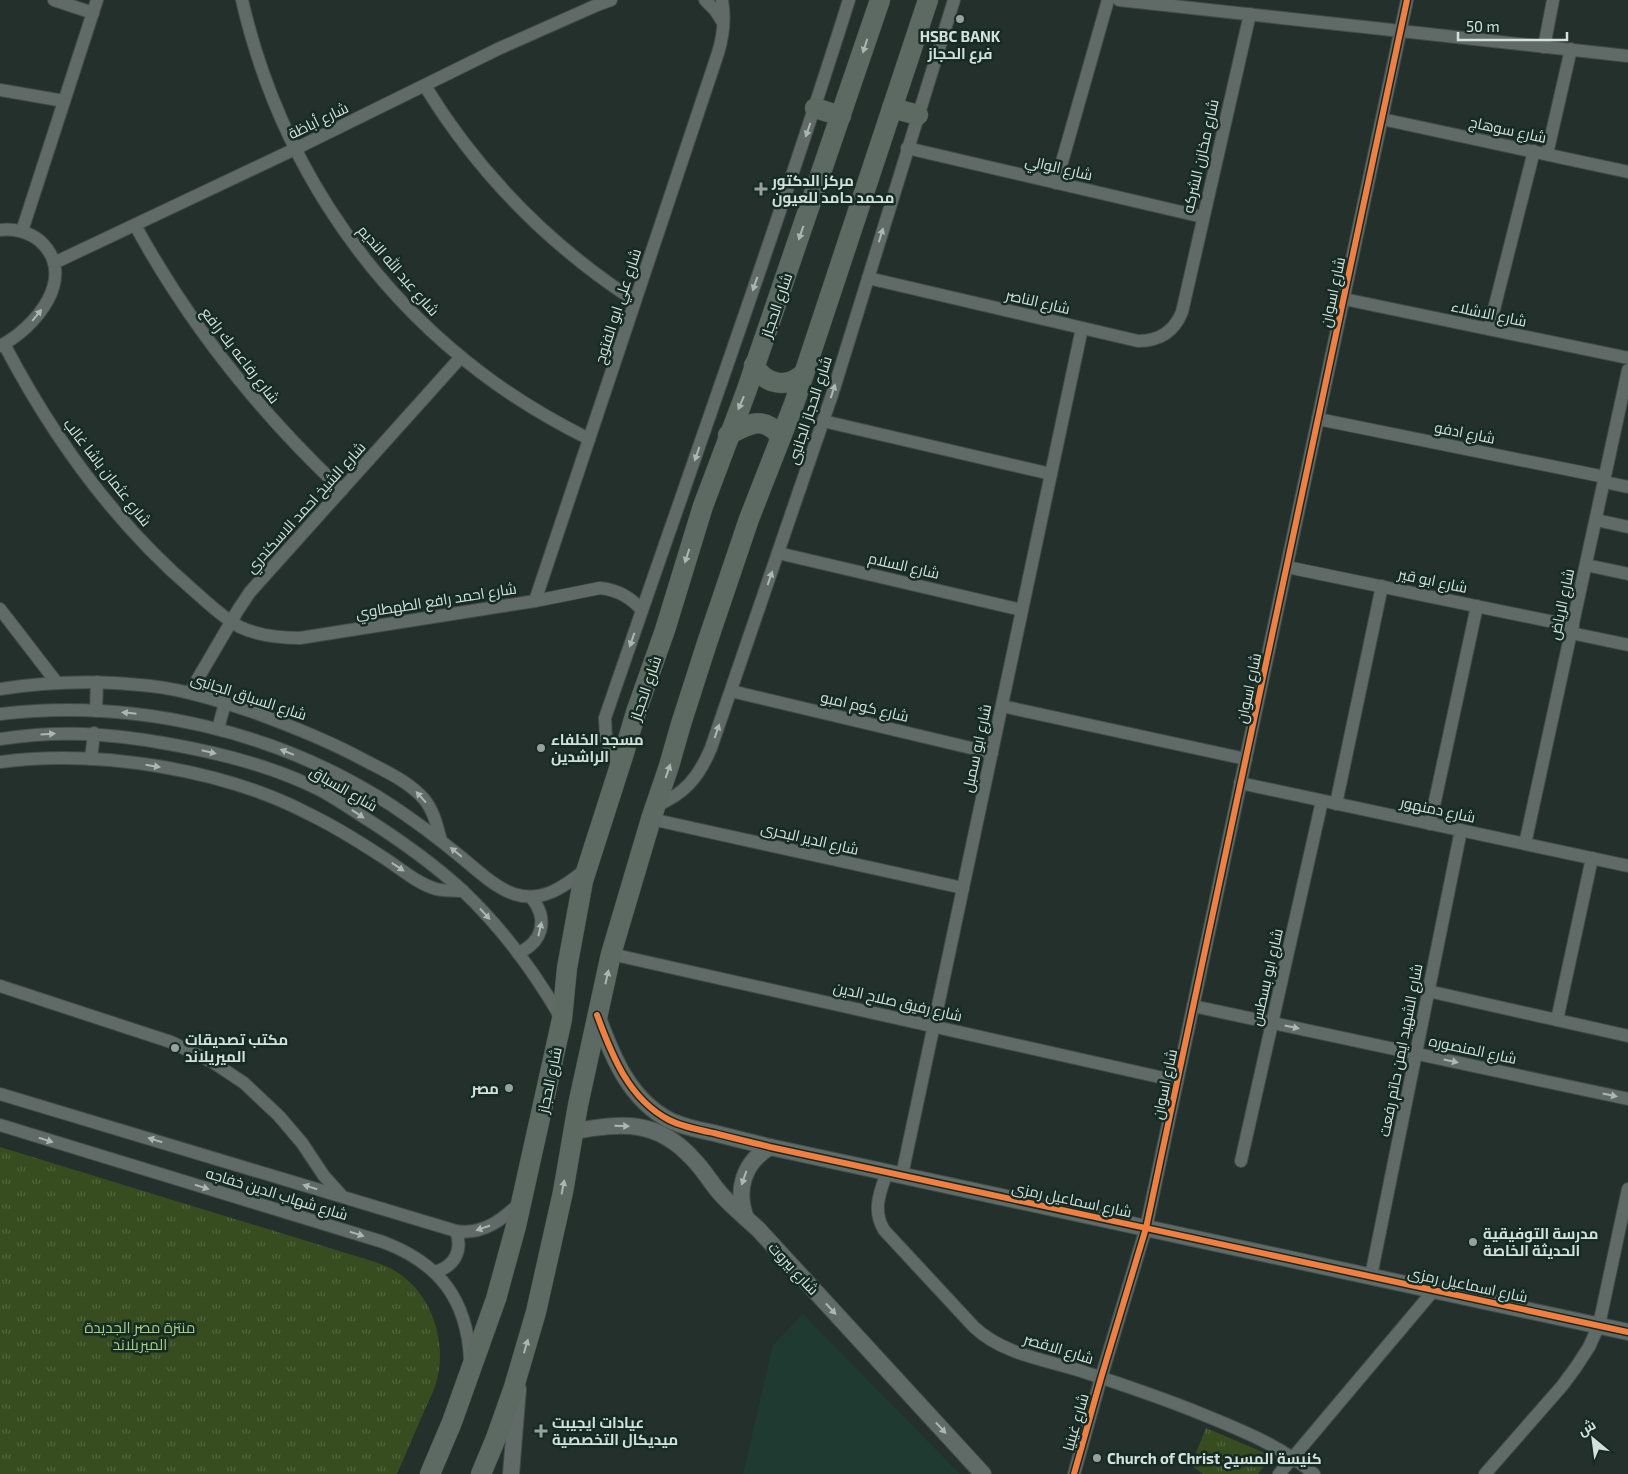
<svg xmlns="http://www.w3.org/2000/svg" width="1628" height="1474" font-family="'Exo 2',Cairo,sans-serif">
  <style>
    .built { fill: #1f3a30 }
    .park { fill: url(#park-tufts) }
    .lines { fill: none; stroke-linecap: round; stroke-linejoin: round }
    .minor-casing { stroke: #414b48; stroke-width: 14 }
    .tertiary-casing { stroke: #414b48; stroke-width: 18 }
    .primary-casing { stroke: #414b48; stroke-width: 21 }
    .minor { stroke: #606a66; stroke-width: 12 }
    .tertiary { stroke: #606a66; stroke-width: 16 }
    .primary { stroke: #5d6963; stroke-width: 20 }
    .cycleway-casing { stroke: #152b23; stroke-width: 9 }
    .cycleway { stroke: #f27e40; stroke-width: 6 }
    .oneway { fill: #aab6b1 }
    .oneway2 { fill: #abb7b2 }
    .poi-dot { fill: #96a29e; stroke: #152b23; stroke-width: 2 }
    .labels { text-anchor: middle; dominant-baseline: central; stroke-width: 5; stroke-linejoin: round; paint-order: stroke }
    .poi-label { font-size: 15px; font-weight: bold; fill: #d3e0db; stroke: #152b23; text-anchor: start }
    .street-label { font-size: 15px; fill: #d3e0db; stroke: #152b23 }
    .park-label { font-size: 15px; fill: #a8ce7e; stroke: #152b23 }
  </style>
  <defs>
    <pattern id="park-tufts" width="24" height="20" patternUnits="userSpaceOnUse" patternTransform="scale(1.25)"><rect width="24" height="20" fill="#374c1f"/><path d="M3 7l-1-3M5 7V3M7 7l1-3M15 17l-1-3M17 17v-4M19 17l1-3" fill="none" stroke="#53663f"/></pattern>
  </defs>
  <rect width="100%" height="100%" fill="#24302c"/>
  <path class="built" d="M803,1314l157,160h-217l30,-129z"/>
  <g class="park">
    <path d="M0,1147l372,114c9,3 17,6 25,11 35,22 51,71 39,111 -3,11 -9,21 -13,31 -9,20 -17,40 -26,60h-397z"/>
    <path d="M1206,1428l66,28 -14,18h-55l-12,-9z"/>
  </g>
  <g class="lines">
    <g class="minor-casing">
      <g id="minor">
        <path d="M54,0l39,13"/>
        <path d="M242,0c34,148 117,280 238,372 34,26 71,48 109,67"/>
        <path d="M705,0l10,10 7,11"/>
        <path d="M1119,0l509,56"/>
        <path d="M1544,47l9,-47"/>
        <path d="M425,86c54,88 124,159 210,215"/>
        <path d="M0,90l64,11"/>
        <path d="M1382,119l246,53"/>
        <path d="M907,148l296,69"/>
        <path d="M1547,154l24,-105"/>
        <path d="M1056,183l52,-183"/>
        <path d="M135,225c55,101 123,186 207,265"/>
        <path d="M0,230c14,-2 29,2 40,11 39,36 -5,87 -40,105"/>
        <path d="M22,231l75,-231"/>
        <path d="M54,263l241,-114 203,-100 99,-44 14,-5"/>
        <path d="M868,278l270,63c21,0 36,-9 44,-29l68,-298"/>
        <path d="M1344,299l284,59"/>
        <path d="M1489,329l45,-178"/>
        <path d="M4,344c48,92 110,178 189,246 15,13 30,28 47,37 19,9 39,11 60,11l235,-37 65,-13c18,2 30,9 42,22"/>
        <path d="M1318,419l287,58"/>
        <path d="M823,421l228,53"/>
        <path d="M1604,482l24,5"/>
        <path d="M1596,520l32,7"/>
        <path d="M778,553l244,57"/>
        <path d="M1586,565l42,9"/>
        <path d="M1287,567l286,59"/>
        <path d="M535,601l183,-548c5,-16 7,-36 4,-53"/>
        <path d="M0,609l57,74"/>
        <path d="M1571,633l57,12"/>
        <path d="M0,689c50,-8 100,-9 151,-3 34,4 66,14 99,25 39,14 77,29 114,49 21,11 44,21 60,39 10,12 13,27 17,42"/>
        <path d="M731,691l261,62"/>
        <path d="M190,692l48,-82 12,-18 211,-235"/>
        <path d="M1002,706l244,53"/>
        <path d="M96,711l1,-29"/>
        <path d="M0,714c135,-16 277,17 391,91 24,16 48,34 70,52 16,13 33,30 53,37 28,9 50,-7 71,-24"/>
        <path d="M218,729l7,-26"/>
        <path d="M0,739c60,-9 109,-6 169,5 51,9 104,22 151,46 15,8 28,17 42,26 35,22 69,46 100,74 39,37 72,81 99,128"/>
        <path d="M91,759l3,-26"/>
        <path d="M0,762c97,-13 223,7 309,52 25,12 49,27 72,42 18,11 35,27 55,33 9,2 18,2 27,2"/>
        <path d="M619,771l-13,-32 -1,-21c82,-240 168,-477 244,-718"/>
        <path d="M1240,783l388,83"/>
        <path d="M1336,804l46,-218"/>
        <path d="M655,806c29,-11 44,-29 56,-58l122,-356 121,-392"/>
        <path d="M651,819l312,69"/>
        <path d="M1430,824l47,-218"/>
        <path d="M1525,844l103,-474"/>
        <path d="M518,953c25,-11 31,-34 13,-56"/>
        <path d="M611,954l566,127"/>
        <path d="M0,986l171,56 43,21 30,20 35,33 23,27 22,33 18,20"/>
        <path d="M1428,991l200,45"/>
        <path d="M1193,1006l435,93"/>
        <path d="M1557,1020l35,-162"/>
        <path d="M0,1094l456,137c27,4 46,-11 65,-29"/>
        <path d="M0,1125l383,117c56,21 84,57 87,117"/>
        <path d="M1241,1161l81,-360"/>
        <path d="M887,1172c-7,20 -15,38 -3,58l90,97c29,27 68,32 104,43 43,14 85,28 126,45 39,16 77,31 110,59"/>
        <path d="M902,1175l180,-847"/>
        <path d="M434,1272c21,-5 29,-22 22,-41"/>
        <path d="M1371,1276l90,-446"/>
        <path d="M1074,1474l27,-96 45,-150 261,-1228"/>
        <path d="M1279,1474l155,-184"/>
        <path d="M1485,1474l77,-88 14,-19 13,-20 10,-22 29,-136"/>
      </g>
    </g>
    <g class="tertiary-casing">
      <g id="tertiary">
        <path d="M597,1015c15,41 32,84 72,105 14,7 30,10 45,13 18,5 37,9 56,14l858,185"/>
        <path d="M574,1131c49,-8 83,-12 119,28 10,10 17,22 26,33 12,14 26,25 39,37l225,245"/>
        <path d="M746,1218c-11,-28 -2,-56 24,-71"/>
        <path d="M511,1474l7,-85"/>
      </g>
    </g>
    <g class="primary-casing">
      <g id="primary">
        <path d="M815,108l26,8"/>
        <path d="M892,108l26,7"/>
        <path d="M754,365c11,20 34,24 50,8"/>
        <path d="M728,435c20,-11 36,-20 52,1"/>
        <path d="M430,1474l22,-52 44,-123 20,-73 46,-207 5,-51 16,-87 41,-128 12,-41 29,-82 38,-124 43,-114 134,-392"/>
        <path d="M481,1474l15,-36 18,-51 22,-75 27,-120 15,-87 33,-151 40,-135 18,-53 12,-42 26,-81 42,-124 45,-115 134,-404"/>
      </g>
    </g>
    <use href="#minor" class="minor"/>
    <use href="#tertiary" class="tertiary"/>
    <use href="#primary" class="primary"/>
    <g class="cycleway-casing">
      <g id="cycleway">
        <path d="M597,1015c15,41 32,84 72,105 14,7 30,10 45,13 18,5 37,9 56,14l858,185"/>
        <path d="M1074,1474l27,-96 45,-150 261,-1228"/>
      </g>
    </g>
    <use href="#cycleway" class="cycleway"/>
  </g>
  <defs><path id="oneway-solid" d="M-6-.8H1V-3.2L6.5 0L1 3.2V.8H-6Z" transform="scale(1.25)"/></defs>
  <g class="oneway">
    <use href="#oneway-solid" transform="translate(865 46) rotate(108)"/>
    <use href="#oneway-solid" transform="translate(801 233) rotate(109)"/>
    <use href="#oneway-solid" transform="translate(741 403) rotate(113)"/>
    <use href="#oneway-solid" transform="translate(687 556) rotate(108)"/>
    <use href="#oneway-solid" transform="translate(668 771) rotate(-71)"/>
    <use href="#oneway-solid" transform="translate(607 977) rotate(-77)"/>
    <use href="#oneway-solid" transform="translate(563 1187) rotate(-79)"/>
    <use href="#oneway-solid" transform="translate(526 1346) rotate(-74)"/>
  </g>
  <g class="oneway2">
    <use href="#oneway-solid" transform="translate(808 130) rotate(109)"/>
    <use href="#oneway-solid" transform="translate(881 235) rotate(-73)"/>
    <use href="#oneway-solid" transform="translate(755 284) rotate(109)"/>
    <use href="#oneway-solid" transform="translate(37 315) rotate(-51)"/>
    <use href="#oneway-solid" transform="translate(833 391) rotate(-72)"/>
    <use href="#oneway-solid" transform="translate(697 454) rotate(109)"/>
    <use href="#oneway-solid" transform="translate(770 578) rotate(-71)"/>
    <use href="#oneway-solid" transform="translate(632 640) rotate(109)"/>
    <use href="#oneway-solid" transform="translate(129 713) rotate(-174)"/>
    <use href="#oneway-solid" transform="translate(717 731) rotate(-71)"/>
    <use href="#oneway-solid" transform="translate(48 734) rotate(-3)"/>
    <use href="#oneway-solid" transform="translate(209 752) rotate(13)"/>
    <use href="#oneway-solid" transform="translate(287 752) rotate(-158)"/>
    <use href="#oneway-solid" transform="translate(153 766) rotate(9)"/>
    <use href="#oneway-solid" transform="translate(421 797) rotate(-132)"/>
    <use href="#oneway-solid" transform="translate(358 814) rotate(33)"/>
    <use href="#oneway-solid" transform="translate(456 852) rotate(-141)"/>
    <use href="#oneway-solid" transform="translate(398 867) rotate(34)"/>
    <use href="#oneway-solid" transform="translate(485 914) rotate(47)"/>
    <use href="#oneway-solid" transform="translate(540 929) rotate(-77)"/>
    <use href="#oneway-solid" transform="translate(1292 1027) rotate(12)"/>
    <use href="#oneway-solid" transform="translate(1451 1061) rotate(12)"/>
    <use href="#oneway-solid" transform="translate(1610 1095) rotate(12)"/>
    <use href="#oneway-solid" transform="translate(622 1126) rotate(1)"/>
    <use href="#oneway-solid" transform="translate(46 1140) rotate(18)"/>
    <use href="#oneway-solid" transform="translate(155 1140) rotate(-163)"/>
    <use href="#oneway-solid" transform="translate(744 1178) rotate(109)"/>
    <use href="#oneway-solid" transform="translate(202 1187) rotate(17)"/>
    <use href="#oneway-solid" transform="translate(310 1187) rotate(-163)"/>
    <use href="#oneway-solid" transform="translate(483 1228) rotate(161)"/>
    <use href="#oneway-solid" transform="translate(357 1234) rotate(17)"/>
    <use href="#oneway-solid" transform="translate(831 1309) rotate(47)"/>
    <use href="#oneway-solid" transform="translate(941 1428) rotate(47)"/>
  </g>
  <g class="poi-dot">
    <circle cx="960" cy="19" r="5"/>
    <path d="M758.5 181.5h5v5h5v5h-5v5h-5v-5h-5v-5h5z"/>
    <circle cx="541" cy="748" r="5"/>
    <circle cx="175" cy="1048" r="5"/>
    <circle cx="509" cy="1088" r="5"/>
    <circle cx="1473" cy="1242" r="5"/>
    <path d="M538.5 1423.5h5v5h5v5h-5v5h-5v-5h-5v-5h5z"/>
    <circle cx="1097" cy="1458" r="5"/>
  </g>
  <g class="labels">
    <g class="poi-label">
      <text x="960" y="36" text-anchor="middle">HSBC BANK<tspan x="960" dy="17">فرع الحجاز</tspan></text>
      <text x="772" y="180">مركز الدكتور<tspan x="772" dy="17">محمد حامد للعيون</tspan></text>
      <text x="551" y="739">مسجد الخلفاء<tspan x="551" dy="17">الراشدين</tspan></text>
      <text x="185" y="1039">مكتب تصديقات<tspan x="185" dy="17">الميريلاند</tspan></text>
      <text x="499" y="1088" text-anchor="end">مصر</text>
      <text x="1483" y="1233">مدرسة التوفيقية<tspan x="1483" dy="17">الحديثة الخاصة</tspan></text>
      <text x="552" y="1422">عيادات ايجيبت<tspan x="552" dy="17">ميديكال التخصصية</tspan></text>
      <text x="1107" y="1458">Church of Christ كنيسة المسيح</text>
    </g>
    <g class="street-label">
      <text transform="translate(318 120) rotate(-26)">شارع أباظة</text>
      <text transform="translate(1508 129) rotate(12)">شارع سوهاج</text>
      <text transform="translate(1200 156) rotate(-77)">شارع مخازن الشركه</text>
      <text transform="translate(1059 167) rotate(13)">شارع الوالي</text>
      <text transform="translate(399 270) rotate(49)">شارع عبد الله النديم</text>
      <text transform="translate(1332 292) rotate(-78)">شارع اسوان</text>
      <text transform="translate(1038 301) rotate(13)">شارع الناصر</text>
      <text transform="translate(776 305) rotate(-71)">شارع الحجاز</text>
      <text transform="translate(617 306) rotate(-72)">شارع علي ابو الفتوح</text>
      <text transform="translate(1489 313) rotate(12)">شارع الاشلاء</text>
      <text transform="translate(241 355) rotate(52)">شارع رفاعه بك رافع</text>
      <text transform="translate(809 410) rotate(-72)">شارع الحجاز الجانبى</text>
      <text transform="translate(1465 432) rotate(11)">شارع ادفو</text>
      <text transform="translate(108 472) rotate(52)">شارع عثمان باشا غالب</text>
      <text transform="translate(305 507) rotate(-48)">شارع الشيخ احمد الاسكندري</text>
      <text transform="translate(904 565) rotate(13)">شارع السلام</text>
      <text transform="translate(1433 580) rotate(12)">شارع ابو قير</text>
      <text transform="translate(436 600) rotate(-9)">شارع احمد رافع الطهطاوي</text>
      <text transform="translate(1561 604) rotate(-78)">شارع الرياض</text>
      <text transform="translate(645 688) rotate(-71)">شارع الحجاز</text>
      <text transform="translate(1248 688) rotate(-78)">شارع اسوان</text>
      <text transform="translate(249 696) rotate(18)">شارع السباق الجانبى</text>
      <text transform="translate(865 706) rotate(13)">شارع كوم امبو</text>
      <text transform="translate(976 748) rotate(-78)">شارع ابو سمبل</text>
      <text transform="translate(344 788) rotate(30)">شارع السباق</text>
      <text transform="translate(1438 809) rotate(12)">شارع دمنهور</text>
      <text transform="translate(810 838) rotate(13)">شارع الدير البحرى</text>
      <text transform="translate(1266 977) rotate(-77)">شارع ابو بسطس</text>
      <text transform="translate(898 1001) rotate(13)">شارع رفيق صلاح الدين</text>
      <text transform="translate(1473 1049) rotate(12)">شارع المنصوره</text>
      <text transform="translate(1400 1050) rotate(-79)">شارع الشهيد ايمن حاتم رفعت</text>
      <text transform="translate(549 1080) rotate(-78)">شارع الحجاز</text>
      <text transform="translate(1164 1084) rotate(-78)">شارع اسوان</text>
      <text transform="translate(277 1193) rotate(17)">شارع شهاب الدين خفاجه</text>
      <text transform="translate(1072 1199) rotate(12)">شارع اسماعيل رمزى</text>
      <text transform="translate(794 1268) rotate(47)">شارع بيروت</text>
      <text transform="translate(1468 1284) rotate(12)">شارع اسماعيل رمزى</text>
      <text transform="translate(1059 1348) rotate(17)">شارع الاقصر</text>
      <text transform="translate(1075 1422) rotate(-74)">شارع غينيا</text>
    </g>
    <g class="park-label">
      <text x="140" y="1327">منتزة مصر الجديدة<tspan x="140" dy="17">الميريلاند</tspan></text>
    </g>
  </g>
  <g transform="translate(1593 1439) rotate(331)" stroke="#152b23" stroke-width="4" paint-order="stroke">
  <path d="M0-4L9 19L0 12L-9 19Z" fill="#d3e0db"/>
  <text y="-8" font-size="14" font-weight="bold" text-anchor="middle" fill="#d3e0db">ش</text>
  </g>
  <path d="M1458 32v8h109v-8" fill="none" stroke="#d3e0db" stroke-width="2.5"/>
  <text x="1466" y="32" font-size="15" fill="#d3e0db" stroke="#152b23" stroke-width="4" paint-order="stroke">50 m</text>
</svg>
